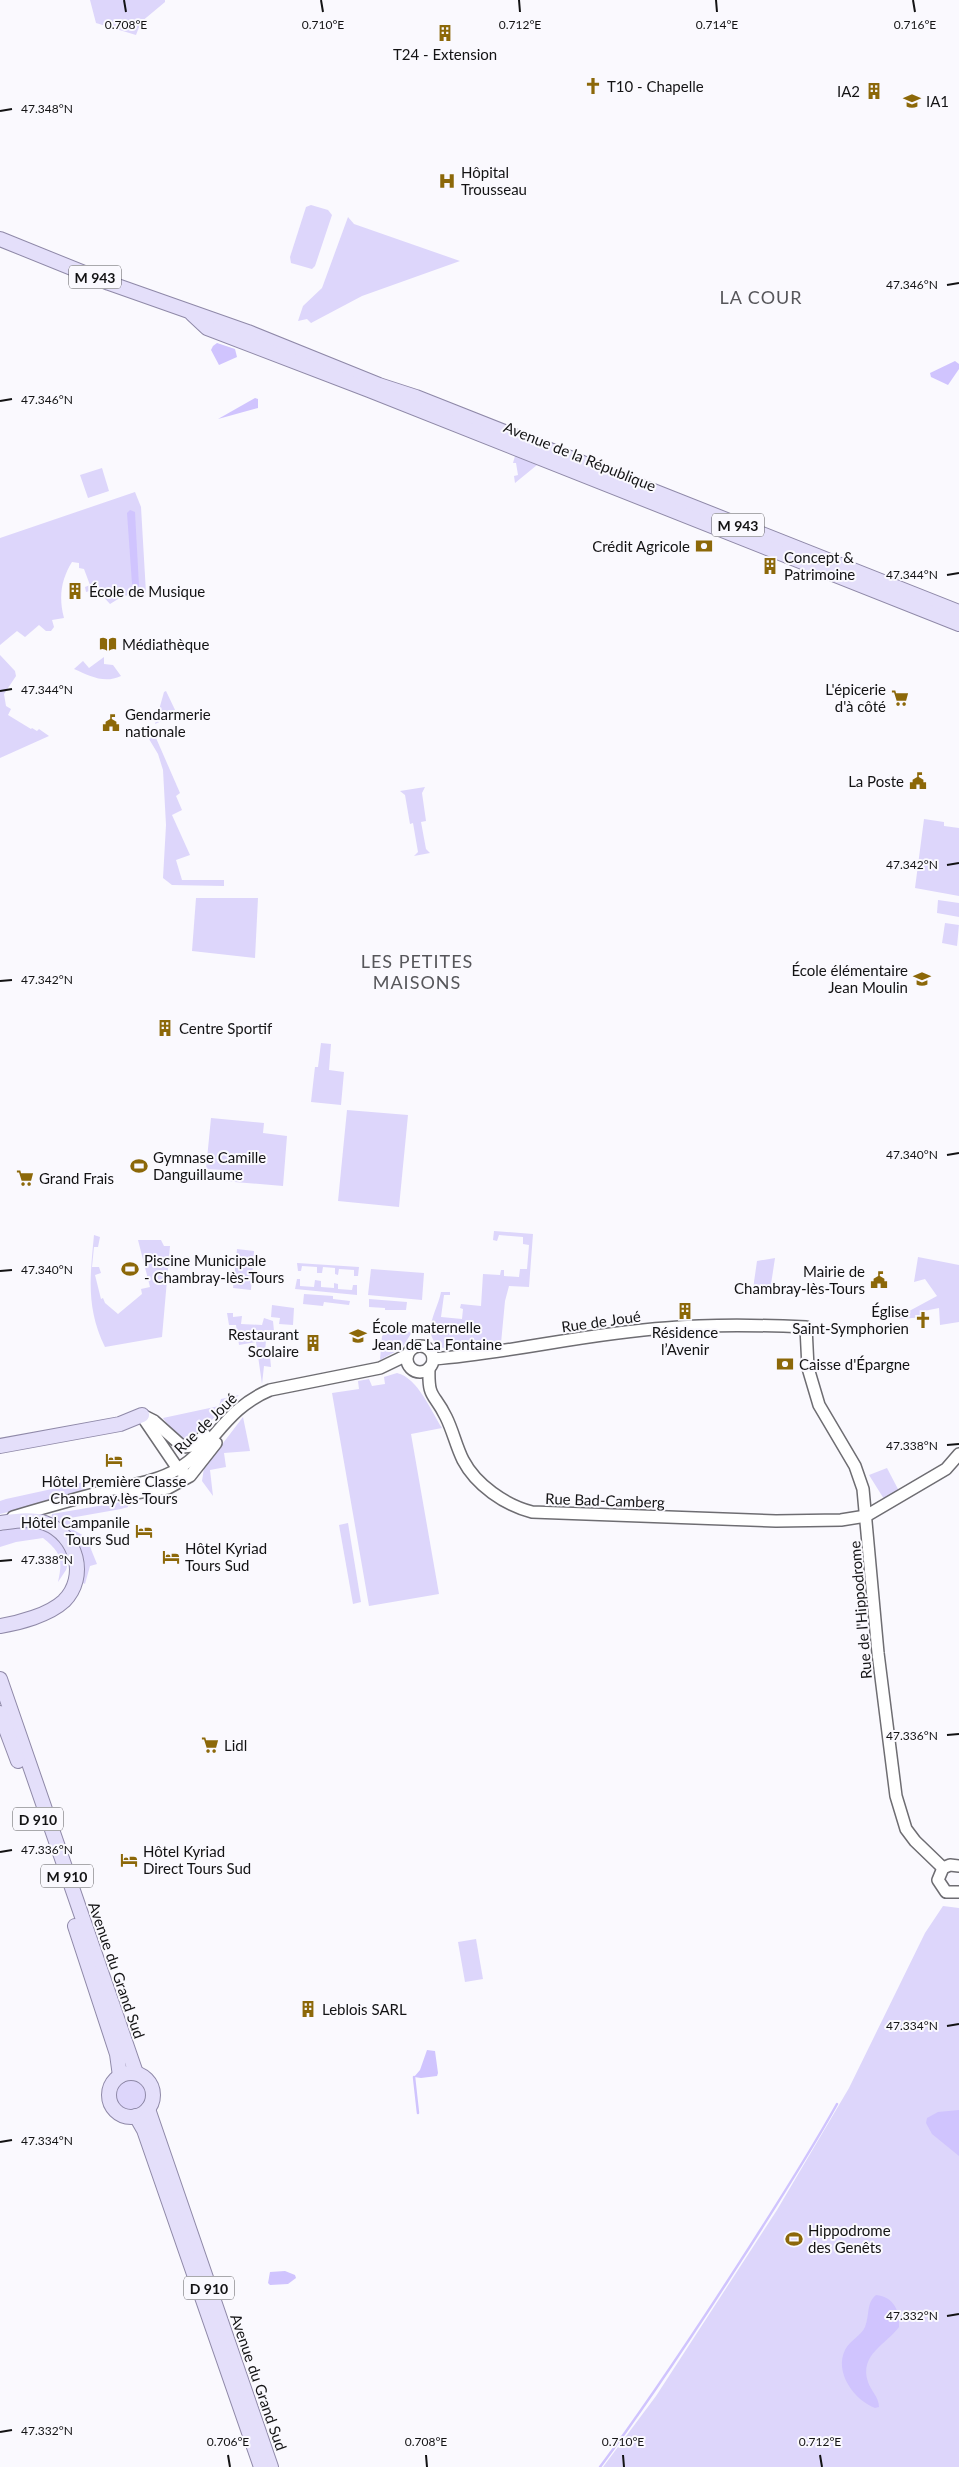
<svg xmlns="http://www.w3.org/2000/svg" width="959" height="2467" font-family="Lato,sans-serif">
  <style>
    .green { fill: #ddd6fb }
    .water { fill: #d0c4fe }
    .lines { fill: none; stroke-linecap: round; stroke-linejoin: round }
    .stream { stroke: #d0c4fe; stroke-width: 2.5 }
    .tertiary-casing { stroke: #6e6d72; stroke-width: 14 }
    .primary-casing { stroke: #8f89a8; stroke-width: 16 }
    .tertiary { stroke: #fff; stroke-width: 11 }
    .primary { stroke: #e4dffa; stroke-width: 14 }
    .ticks { fill: none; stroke: #131314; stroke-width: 2 }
    .labels { text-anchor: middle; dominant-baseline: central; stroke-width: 4; stroke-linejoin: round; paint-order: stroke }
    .shield { fill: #faf9fe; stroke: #58585a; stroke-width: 1 }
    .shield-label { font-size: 14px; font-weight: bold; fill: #131314 }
    .poi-label { font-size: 15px; fill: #131314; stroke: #faf9fe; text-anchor: start }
    .street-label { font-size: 15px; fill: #131314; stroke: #faf9fe }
    .quarter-label { font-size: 18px; letter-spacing: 1px; fill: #56565a; stroke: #faf9fe }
    .ticks-label { font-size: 12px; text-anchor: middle; fill: #131314; stroke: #faf9fe; stroke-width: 4; stroke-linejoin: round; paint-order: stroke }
  </style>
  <rect width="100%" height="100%" fill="#faf9fe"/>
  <g class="green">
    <path d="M90,0h75v2l-24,20 -5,13 -40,-12z"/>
    <path d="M311,205l17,5 4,5 -17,51 -3,3 -21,-6 -1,-6 16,-50z"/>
    <path d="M348,217l6,7 106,37 -98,35 -51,27 -4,-4 -9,2 5,-15 19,-18z"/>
    <path d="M515,456l22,9 -22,18 -1,-7 4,-1 -2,-12h-3z"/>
    <path d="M102,468l7,23 -21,7 -8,-23z"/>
    <path d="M135,492l6,15 5,86 -23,3 -13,8 -10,-11 -2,3 -5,-6 -7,2 -1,-5 5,-2 -6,-16 -5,-1v-5l-7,-1c-10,16 -14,34 -8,56l-12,2 2,7 -3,4h-5l-7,-6 -14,12 -8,-6 -17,14v-107z"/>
    <path d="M0,655l15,16 1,5 -12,18 2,12 5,3 -3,6 23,14 1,-1 5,3 2,-2 10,7 -49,22z"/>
    <path d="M104,657v7l9,1 8,11c-17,8 -31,0 -47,-7l9,-8 6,7z"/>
    <path d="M166,691l11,23 -22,10 9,-32z"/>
    <path d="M153,731l27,62 -4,3 6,14 -10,5 18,40 -14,5 6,20h42v6l-52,-1 -9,-7 3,-53 -3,-55 -5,-16 -12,-20z"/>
    <path d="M425,787l-3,6 4,28 -5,1 5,27 4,4 -16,3 4,-4 -5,-29 -3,1 -5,-29 -5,-4z"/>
    <path d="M924,819l20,3v4l15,2v68l-44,-8z"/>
    <path d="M196,898h62l-3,60 -63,-7z"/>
    <path d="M938,900l21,3v14l-22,-4z"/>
    <path d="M945,923l14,2 -2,21 -15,-3z"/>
    <path d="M321,1043l10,1 -2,26 15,2 -3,33 -30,-3 4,-35h3z"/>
    <path d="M347,1110l61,5 -9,92 -61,-6z"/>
    <path d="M211,1118l53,5 -1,10 24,3 -4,50 -61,-5 1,-11 -17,-1z"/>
    <path d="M494,1231l39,3 -4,53 -20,-1 -4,15 -4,42 -58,5c-25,-12 -5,-38 -2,-56h9v3h-6l-3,22 21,2 1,-10 -3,-1 1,-4 20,2 2,-32 17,1 1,-5h3v6l15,1 1,-8h7l2,-24 -6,-1v-7l-24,-2 -2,6 -4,-1z"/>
    <path d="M94,1235l6,2 -2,10h-4l-2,20h7l2,6 -6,2 6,24 2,-1 2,5 13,11 24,-20 -1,-5 9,-2 -12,-47h23l3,6h6l-8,91 -57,10c-19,-39 -15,-70 -11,-112z"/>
    <path d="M237,1249l17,2 -3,39 -18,-2z"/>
    <path d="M918,1257l41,8v57l-19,3 -1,-17 -15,3 1,6 -26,2 1,-3 37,-20 -12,-17 -11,3z"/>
    <path d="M775,1258l-5,33 -17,-2 4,-28z"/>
    <path d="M297,1263l62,4 -1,9h-4v-6l-15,-1 -1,6 -3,-1v-6l-12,-1 -1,6h-5v-6l-15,-1 -1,5h-3z"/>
    <path d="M371,1269l53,4 -2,27 -54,-5z"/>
    <path d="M297,1279h3v7l14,1 1,-7 6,1v6l13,1v-5l4,1v5l14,1 1,-5h4v10l-62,-6z"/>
    <path d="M304,1294l29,2v3l17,2 -1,4 -25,-3 -1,4 -20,-2z"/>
    <path d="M369,1299l38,3 -1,8h-21v-2l-16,-1z"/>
    <path d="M272,1305l22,3 -1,17 -14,-1 1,-6 -9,-1z"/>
    <path d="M227,1313h6v4l9,-1 -1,8 21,1 2,-7 9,3 1,10 -7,-1 -2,21 7,1 -2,4 1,11 -7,-1 -2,18 -6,-42 -17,3 -3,-20h-7z"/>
    <path d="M389,1330l23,2 -10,16 -22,12 2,-24z"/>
    <path d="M397,1373c21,5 34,38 45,55l-31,6 28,160 -70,12 -37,-213 27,-4 -1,-8 11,-2 3,7 13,-2 -1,-7z"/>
    <path d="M239,1395l-49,45 -5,2 -7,-4 -15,-20 56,-12 2,-7z"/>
    <path d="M243,1417l7,34 -26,2 2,14 -16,3 3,26 -11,-15 2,-13z"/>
    <path d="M887,1468l12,23 -15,8 -15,-24z"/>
    <path d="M84,1482l1,11 -85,21v-13l6,-2z"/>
    <path d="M127,1501l1,6 -7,2 -51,9v10l16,9 11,27 -7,2 -5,18 -6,-3 1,-17 -29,-44 1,-6z"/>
    <path d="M32,1523l18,5 20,28 -4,14 -8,12c5,-22 3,-30 -15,-44l-27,4 -16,5v-16z"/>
    <path d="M348,1523l13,79 -8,2 -14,-79z"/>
    <path d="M943,1906l16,2v559h-356l53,-71 121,-186 72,-122 76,-155z"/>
    <path d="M476,1939l7,40 -18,3 -7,-40z"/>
    <circle cx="131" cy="2095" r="15"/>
  </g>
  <g class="water">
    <path d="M217,343l18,6 2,8 -18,8 -8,-15 2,-4z"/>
    <path d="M955,361l4,3v5l-11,16 -17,-8 -1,-4z"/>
    <path d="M255,398l3,1v9l-40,11z"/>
    <path d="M130,510l5,2 4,74 -3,2 -4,-4 -5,-71z"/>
    <path d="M427,2050l8,1 3,22 -1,3 -16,2 -7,-1 6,-7z"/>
    <path d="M959,2110v46l-27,-22 -6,-11 1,-5 11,-6z"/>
    <path d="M285,2271l10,4 1,3 -8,6 -18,1 -2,-2 2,-11z"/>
    <path d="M876,2295c18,2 24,16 23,32 -12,17 -40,27 -31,55 3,9 11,15 11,25l-4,1c-21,-8 -41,-36 -30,-58 5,-10 16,-14 20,-23 5,-12 1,-24 11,-32z"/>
  </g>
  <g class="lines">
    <g class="stream">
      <path d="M414,2077l4,36"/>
      <path d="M600,2467c45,-60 86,-122 127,-185 38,-59 76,-117 110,-178"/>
    </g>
    <g class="tertiary-casing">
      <g id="tertiary">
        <circle cx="420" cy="1359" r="13"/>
        <path d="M433,1359c78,-6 155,-26 233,-31 47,-4 94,-3 140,-1l2,41 11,37 36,61 8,23 15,164 18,143 10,33 9,12 28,27"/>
        <path d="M429,1368c-1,32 5,24 17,49 7,14 10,29 17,43 13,25 42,45 69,52l244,9 65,-1 25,-4 80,-47 13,-15"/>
        <path d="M142,1415l12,6 29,26 9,-1 13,-11"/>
        <path d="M142,1416l36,53 6,4"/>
        <path d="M122,1495l46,-7 22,-12 26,-33"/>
        <path d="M13,1517c29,-9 59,-17 88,-25 27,-7 53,-9 77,-23 36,-22 46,-60 92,-79l110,-22 27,-13"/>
        <path d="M959,1866l-9,-1 -7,3 -5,12 8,12h13"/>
      </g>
    </g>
    <g class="primary-casing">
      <g id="primary">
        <path d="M0,239l109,44 139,49 131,53 37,12 543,215"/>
        <path d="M192,314l15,14 162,62 590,234"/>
        <path d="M0,1446l120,-22 22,-9"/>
        <path d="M0,1523c15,-2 31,-5 45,0 32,12 43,54 19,78 -15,14 -45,22 -64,25"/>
        <path d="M0,1679l136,394"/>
        <path d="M0,1713l18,48"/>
        <path d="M75,1926l42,128 3,22"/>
        <circle cx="131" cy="2095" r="22"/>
        <path d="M148,2109l123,358"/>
        <path d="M136,2116l8,14 117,337"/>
      </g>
    </g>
    <use href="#tertiary" class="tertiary"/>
    <use href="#primary" class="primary"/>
  </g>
  <path class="ticks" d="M124,0l2,12M321,0l2,12M519,0l1,12M716,0l1,12M913,0l2,12M0,111l12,-2M947,285l12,-2M0,401l12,-2M947,575l12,-2M0,691l12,-2M947,865l12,-2M0,981l12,-1M947,1155l12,-2M0,1271l12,-1M947,1445l12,-1M0,1561l12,-1M947,1735l12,-1M0,1852l12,-2M947,2026l12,-2M0,2142l12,-2M947,2316l12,-2M0,2432l12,-2M228,2455l2,12M426,2455l1,12M623,2455l1,12M820,2455l2,12"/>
  <defs>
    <g id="building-bare" transform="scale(1.35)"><path d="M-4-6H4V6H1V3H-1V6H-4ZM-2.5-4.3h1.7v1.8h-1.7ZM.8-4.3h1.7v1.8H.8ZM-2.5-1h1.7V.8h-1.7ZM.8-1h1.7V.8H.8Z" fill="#8c6809" stroke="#faf9fe" stroke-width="2.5" paint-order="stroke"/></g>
    <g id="church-bare" transform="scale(1.35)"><path d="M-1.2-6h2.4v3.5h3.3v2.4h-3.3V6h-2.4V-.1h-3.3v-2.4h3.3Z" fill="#8c6809" stroke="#faf9fe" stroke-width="2.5" paint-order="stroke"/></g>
    <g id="university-bare" transform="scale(1.35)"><path d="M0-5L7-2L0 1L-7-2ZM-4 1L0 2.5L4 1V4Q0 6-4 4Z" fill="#8c6809" stroke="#faf9fe" stroke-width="2.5" paint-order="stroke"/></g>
    <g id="hospital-bare" transform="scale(1.35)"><path d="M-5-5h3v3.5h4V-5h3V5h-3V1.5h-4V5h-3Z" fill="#8c6809" stroke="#faf9fe" stroke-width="2.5" paint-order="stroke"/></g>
    <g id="bank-bare" transform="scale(1.35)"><path d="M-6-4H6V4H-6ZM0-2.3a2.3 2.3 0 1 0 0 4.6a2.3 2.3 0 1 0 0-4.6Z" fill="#8c6809" stroke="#faf9fe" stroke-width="2.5" paint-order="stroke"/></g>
    <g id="library-bare" transform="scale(1.35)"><path d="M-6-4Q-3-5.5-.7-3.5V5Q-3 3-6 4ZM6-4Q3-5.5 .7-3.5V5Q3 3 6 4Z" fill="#8c6809" stroke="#faf9fe" stroke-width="2.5" paint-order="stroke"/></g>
    <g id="supermarket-bare" transform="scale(1.35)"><path d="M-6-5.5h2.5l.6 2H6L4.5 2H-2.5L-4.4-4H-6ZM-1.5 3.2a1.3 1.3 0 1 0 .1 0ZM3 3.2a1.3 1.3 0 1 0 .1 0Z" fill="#8c6809" stroke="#faf9fe" stroke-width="2.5" paint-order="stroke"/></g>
    <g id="civic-bare" transform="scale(1.35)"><path d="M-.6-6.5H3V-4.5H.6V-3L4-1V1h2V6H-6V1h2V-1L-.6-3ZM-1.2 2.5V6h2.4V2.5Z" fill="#8c6809" stroke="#faf9fe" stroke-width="2.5" paint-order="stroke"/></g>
    <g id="school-bare" transform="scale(1.35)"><path d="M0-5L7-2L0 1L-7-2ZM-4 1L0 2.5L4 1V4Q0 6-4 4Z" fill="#8c6809" stroke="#faf9fe" stroke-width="2.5" paint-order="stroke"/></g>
    <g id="stadium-bare" transform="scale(1.35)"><path d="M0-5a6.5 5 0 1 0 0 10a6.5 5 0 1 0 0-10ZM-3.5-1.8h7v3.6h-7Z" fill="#8c6809" stroke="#faf9fe" stroke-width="2.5" paint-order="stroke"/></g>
    <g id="hotel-bare" transform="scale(1.35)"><path d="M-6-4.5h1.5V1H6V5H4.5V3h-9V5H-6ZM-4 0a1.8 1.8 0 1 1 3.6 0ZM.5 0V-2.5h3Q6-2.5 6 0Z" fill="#8c6809" stroke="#faf9fe" stroke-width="2.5" paint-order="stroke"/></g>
  </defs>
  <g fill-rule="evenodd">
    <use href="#building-bare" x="445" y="33"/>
    <use href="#church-bare" x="593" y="86"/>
    <use href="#building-bare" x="874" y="91"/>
    <use href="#university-bare" x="912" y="101"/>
    <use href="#hospital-bare" x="447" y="181"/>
    <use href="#bank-bare" x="704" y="546"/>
    <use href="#building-bare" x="770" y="566"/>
    <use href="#building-bare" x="75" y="591"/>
    <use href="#library-bare" x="108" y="644"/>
    <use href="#supermarket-bare" x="900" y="698"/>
    <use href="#civic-bare" x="111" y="723"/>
    <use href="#civic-bare" x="918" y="781"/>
    <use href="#school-bare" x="922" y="979"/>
    <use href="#building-bare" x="165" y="1028"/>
    <use href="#stadium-bare" x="139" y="1166"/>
    <use href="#supermarket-bare" x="25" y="1178"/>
    <use href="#stadium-bare" x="130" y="1269"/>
    <use href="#civic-bare" x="879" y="1280"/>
    <use href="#building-bare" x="685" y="1311"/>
    <use href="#church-bare" x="923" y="1320"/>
    <use href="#school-bare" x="358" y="1336"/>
    <use href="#building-bare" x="313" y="1343"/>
    <use href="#bank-bare" x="785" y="1364"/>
    <use href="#hotel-bare" x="114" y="1460"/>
    <use href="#hotel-bare" x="144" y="1531"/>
    <use href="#hotel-bare" x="171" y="1557"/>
    <use href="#supermarket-bare" x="210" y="1745"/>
    <use href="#hotel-bare" x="129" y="1860"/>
    <use href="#building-bare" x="308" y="2009"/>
    <use href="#stadium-bare" x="794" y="2239"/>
  </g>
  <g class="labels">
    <g class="shield">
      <rect x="69" y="265.5" width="52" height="23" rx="4"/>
      <rect x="712" y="513.5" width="52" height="23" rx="4"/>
      <rect x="13" y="1807.5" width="50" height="23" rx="4"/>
      <rect x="41" y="1864.5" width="52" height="23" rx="4"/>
      <rect x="184" y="2276.5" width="50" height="23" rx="4"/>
    </g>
    <g class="shield-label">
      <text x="95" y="277">M 943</text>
      <text x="738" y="525">M 943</text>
      <text x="38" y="1819">D 910</text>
      <text x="67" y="1876">M 910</text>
      <text x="209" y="2288">D 910</text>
    </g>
    <g class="poi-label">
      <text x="445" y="54" text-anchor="middle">T24 - Extension</text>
      <text x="607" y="86">T10 - Chapelle</text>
      <text x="860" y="91" text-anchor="end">IA2</text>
      <text x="926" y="101">IA1</text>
      <text x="461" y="172">Hôpital<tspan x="461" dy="17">Trousseau</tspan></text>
      <text x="690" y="546" text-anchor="end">Crédit Agricole</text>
      <text x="784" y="557">Concept &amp;<tspan x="784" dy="17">Patrimoine</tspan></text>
      <text x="89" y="591">École de Musique</text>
      <text x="122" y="644">Médiathèque</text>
      <text x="886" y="689" text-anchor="end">L'épicerie<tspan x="886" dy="17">d'à côté</tspan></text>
      <text x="125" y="714">Gendarmerie<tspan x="125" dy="17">nationale</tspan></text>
      <text x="904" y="781" text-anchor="end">La Poste</text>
      <text x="908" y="970" text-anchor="end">École élémentaire<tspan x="908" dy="17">Jean Moulin</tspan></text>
      <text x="179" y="1028">Centre Sportif</text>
      <text x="153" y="1157">Gymnase Camille<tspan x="153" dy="17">Danguillaume</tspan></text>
      <text x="39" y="1178">Grand Frais</text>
      <text x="144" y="1260">Piscine Municipale<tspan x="144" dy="17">- Chambray-lès-Tours</tspan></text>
      <text x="865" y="1271" text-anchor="end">Mairie de<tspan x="865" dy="17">Chambray-lès-Tours</tspan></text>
      <text x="909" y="1311" text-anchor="end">Église<tspan x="909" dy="17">Saint-Symphorien</tspan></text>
      <text x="372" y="1327">École maternelle<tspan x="372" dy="17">Jean de La Fontaine</tspan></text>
      <text x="685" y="1332" text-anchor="middle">Résidence<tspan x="685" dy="17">l’Avenir</tspan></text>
      <text x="299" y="1334" text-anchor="end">Restaurant<tspan x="299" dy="17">Scolaire</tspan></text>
      <text x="799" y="1364">Caisse d'Épargne</text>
      <text x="114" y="1481" text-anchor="middle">Hôtel Première Classe<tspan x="114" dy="17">Chambray lès Tours</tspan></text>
      <text x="130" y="1522" text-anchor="end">Hôtel Campanile<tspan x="130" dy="17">Tours Sud</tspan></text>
      <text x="185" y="1548">Hôtel Kyriad<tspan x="185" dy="17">Tours Sud</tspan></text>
      <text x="224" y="1745">Lidl</text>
      <text x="143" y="1851">Hôtel Kyriad<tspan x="143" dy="17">Direct Tours Sud</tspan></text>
      <text x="322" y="2009">Leblois SARL</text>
      <text x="808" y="2230">Hippodrome<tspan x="808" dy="17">des Genêts</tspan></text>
    </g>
    <g class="street-label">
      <text transform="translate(580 456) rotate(22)">Avenue de la République</text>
      <text transform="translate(601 1321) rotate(-8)">Rue de Joué</text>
      <text transform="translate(205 1423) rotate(-44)">Rue de Joué</text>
      <text transform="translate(605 1500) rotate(2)">Rue Bad-Camberg</text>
      <text transform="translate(860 1610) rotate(-95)">Rue de l'Hippodrome</text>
      <text transform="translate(117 1970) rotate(71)">Avenue du Grand Sud</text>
      <text transform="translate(259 2382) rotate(71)">Avenue du Grand Sud</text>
    </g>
    <g class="quarter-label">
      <text x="761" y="297">LA COUR</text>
      <text x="417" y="961">LES PETITES<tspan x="417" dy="21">MAISONS</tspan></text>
    </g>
  </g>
  <g class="ticks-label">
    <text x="126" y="29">0.708°E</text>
    <text x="323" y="29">0.710°E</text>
    <text x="520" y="29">0.712°E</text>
    <text x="717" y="29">0.714°E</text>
    <text x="915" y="29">0.716°E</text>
    <text x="47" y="113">47.348°N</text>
    <text x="912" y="289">47.346°N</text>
    <text x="47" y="404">47.346°N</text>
    <text x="912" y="579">47.344°N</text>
    <text x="47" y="694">47.344°N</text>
    <text x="912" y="869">47.342°N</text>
    <text x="47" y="984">47.342°N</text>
    <text x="912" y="1159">47.340°N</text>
    <text x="47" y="1274">47.340°N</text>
    <text x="912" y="1450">47.338°N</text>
    <text x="47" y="1564">47.338°N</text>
    <text x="912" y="1740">47.336°N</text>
    <text x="47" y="1854">47.336°N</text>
    <text x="912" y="2030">47.334°N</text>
    <text x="47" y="2145">47.334°N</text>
    <text x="912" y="2320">47.332°N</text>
    <text x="47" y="2435">47.332°N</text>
    <text x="228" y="2446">0.706°E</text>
    <text x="426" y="2446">0.708°E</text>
    <text x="623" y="2446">0.710°E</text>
    <text x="820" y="2446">0.712°E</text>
  </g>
</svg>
